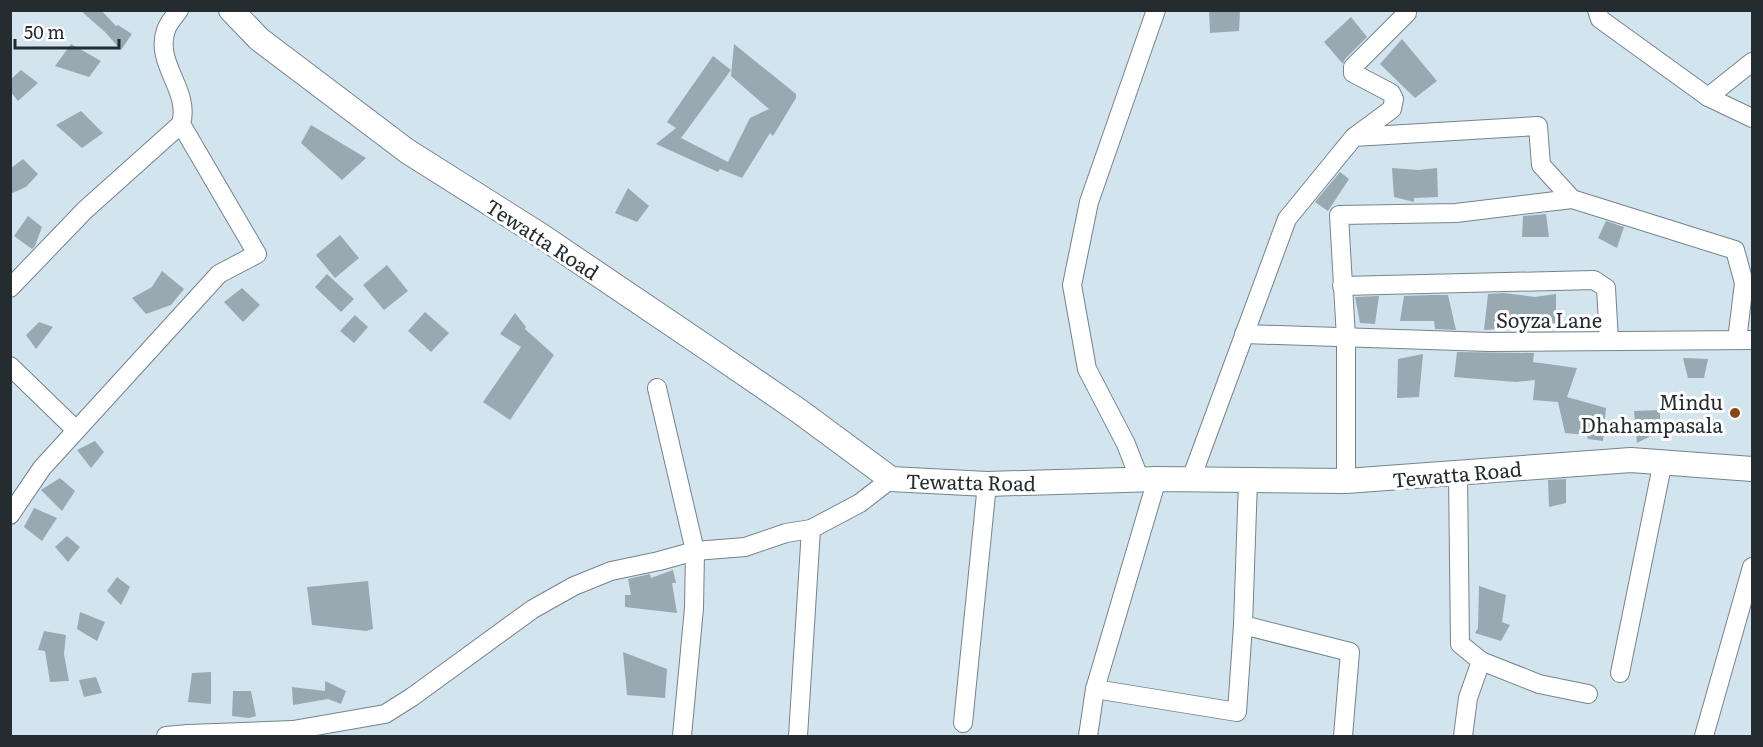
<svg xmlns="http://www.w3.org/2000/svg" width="1763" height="747" font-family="Literata,serif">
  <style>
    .building { fill: #98a9b2 }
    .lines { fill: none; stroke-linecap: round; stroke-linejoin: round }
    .minor-casing { stroke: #74848d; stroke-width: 20 }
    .major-casing { stroke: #74848d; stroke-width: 26 }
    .minor { stroke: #fff; stroke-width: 18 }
    .major { stroke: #fff; stroke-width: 24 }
    .poi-dot { fill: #894715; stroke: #fff; stroke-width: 2 }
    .labels { text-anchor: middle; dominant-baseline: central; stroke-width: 6; stroke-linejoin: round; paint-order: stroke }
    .street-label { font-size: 20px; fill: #252c30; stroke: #fff }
    .poi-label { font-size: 20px; fill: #252c30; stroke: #fff; text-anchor: end }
  </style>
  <rect width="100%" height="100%" fill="#d2e4ee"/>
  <g class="building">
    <path d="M80,10h21l15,16 2,-1 14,9 -11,16 -16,-18z"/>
    <path d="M1209,10h31l-1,21 -29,2z"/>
    <path d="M1351,17l16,20 -22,22 -2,5 -19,-22z"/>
    <path d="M1402,39l35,42 -22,17 -35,-34z"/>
    <path d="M71,44l30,17 -12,16 -34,-11z"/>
    <path d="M734,44l62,50v4l-23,38 -3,-3 -28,45 -22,-9 -2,3 -62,-28 20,-16 -9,-6 46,-66 18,14 -50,68 47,24 22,-44 19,-9 -38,-33z"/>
    <path d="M21,70l17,13 -20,18 -8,-10v-11z"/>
    <path d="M81,111l22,22 -21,15 -26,-23z"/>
    <path d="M311,125l55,33 -24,22 -41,-37z"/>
    <path d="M23,159l15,15 -12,13 -16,7v-25z"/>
    <path d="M1392,168l26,2 19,-2 1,29 -24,1v4l-20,-5z"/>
    <path d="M1340,172l9,7 -21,32 -13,-9z"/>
    <path d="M628,188l21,18 -12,16 -22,-9z"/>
    <path d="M1546,214l3,23h-27l1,-21z"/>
    <path d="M28,216l14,11 -7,19 -3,3 -18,-13z"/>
    <path d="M1606,221l18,6 -7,21 -19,-10z"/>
    <path d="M340,235l19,23 -24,20 -19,-23z"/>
    <path d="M387,265l21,26 -24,19 -21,-25z"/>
    <path d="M162,271l22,18 -13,16 -25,9 -14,-16 20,-11z"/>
    <path d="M327,274l27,25 -13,13 -26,-25z"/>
    <path d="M242,288l18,17 -17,17 -19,-20z"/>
    <path d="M1504,293l31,4 21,-3v29l-15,1 -1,-7 -31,6 1,5 -26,2 4,-36z"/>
    <path d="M1430,295h18l8,35 -21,-1 -1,-8h-34l4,-25z"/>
    <path d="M1379,296l-4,28 -15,-1 -5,-26z"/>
    <path d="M425,312l24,21 -18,19 -23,-21z"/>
    <path d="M515,313l11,14 -1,2 29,26 -44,65 -27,-18 38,-55 -21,-13z"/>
    <path d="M355,315l13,12 -14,16 -14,-12z"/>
    <path d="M39,322l14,5 -17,22 -10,-14z"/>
    <path d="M1457,352l77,1 -1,9 44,6 -10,29 39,11 -3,33 -15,-2 -1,-4 -22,-2 -7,-31 -25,-2 2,-20 -19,2 -62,-5z"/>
    <path d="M1423,354l-4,43 -22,1 1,-39z"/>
    <path d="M1683,358l25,1 -4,19h-16z"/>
    <path d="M1660,410v21l-23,12 -3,-32z"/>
    <path d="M95,441l9,11 -13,16 -14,-18z"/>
    <path d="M60,478l15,13 -13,20 -21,-21z"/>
    <path d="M1566,479v24l-17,4 -1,-27z"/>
    <path d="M34,508l23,10 -15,23 -18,-14z"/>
    <path d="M67,536l13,11 -12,15 -13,-15z"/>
    <path d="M673,570l3,13h-4l5,30 -52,-6v-12h6l-3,-16 22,-5 1,4z"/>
    <path d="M117,577l13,10 -9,18 -14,-14z"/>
    <path d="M368,581l5,48 -7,2 -54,-6 -5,-38z"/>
    <path d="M1479,586l27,9 -4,27 8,3 -9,16 -26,-8 3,-5z"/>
    <path d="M80,612l25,10 -8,19 -20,-12z"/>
    <path d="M44,631l22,4 -2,19 5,27 -19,1 -5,-31 -7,-1z"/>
    <path d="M623,652l44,17 -2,29 -38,-3z"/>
    <path d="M211,672v32l-23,-2 4,-29z"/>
    <path d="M96,677l6,16 -18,4 -5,-17z"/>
    <path d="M325,681l21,10 -5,13 -13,-5 -35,6 -1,-18 33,4z"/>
    <path d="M233,691h18l5,25 -7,2 -17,-2z"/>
  </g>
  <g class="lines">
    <g class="minor-casing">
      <g id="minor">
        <path d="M1597,10l3,9 108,78"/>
        <path d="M1752,62l-44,35 44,21"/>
        <path d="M1354,137l38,-28 2,-10 -3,-6 -38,-20v-6l54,-54"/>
        <path d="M1342,286l252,-6 12,8 3,53"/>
        <path d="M10,288l75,-78 96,-86"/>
        <path d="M1244,334l245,8 263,-2"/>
        <path d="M10,366l66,64"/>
        <path d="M657,388l38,163 -1,57 -12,128"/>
        <path d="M1458,473l2,171 21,17 58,23 49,10"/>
        <path d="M1191,479l96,-260 67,-82 184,-11 3,39 31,34"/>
        <path d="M1140,480l-14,-36 -39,-75 -15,-84 17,-83 67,-192"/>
        <path d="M1248,480l-5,145 107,27 -7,84"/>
        <path d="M1346,481v-143l-7,-123 117,-2 116,-14 163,51 9,33 -7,57"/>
        <path d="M10,515l32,-47 177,-194 38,-20 -76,-130c10,-34 -27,-60 -15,-94 2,-7 9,-14 13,-20"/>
        <path d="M1620,673l43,-212"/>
        <path d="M1095,689l142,23 6,-87"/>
        <path d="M963,723l24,-239"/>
        <path d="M166,736l22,-2 105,-4 92,-16 27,-17 121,-88 41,-23 37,-15 48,-10 36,-10 50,-4 41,-14 25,-4 49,-26 31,-24"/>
        <path d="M798,736l13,-207"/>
        <path d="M1088,736l7,-47 62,-210"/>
        <path d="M1463,736l5,-38 13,-37"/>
        <path d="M1704,736l48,-169"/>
      </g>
    </g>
    <g class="major-casing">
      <path id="major" d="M231,10l28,29 148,112 133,84 173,117 86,59 92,68 96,5 170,-5 189,2 285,-21 121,9"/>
    </g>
    <use href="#minor" class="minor"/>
    <use href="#major" class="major"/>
  </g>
  <circle class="poi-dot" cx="1735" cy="413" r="6"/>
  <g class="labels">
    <g class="street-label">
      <text transform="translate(543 238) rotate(33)">Tewatta Road</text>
      <text x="1549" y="319">Soyza Lane</text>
      <text transform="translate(1457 473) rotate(-5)">Tewatta Road</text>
      <text transform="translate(971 481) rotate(1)">Tewatta Road</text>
    </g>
    <g class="poi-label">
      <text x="1723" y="401">Mindu<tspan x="1723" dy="23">Dhahampasala</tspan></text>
    </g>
  </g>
  <rect width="1763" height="747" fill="none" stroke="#252c30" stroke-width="24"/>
  <path d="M15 39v9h104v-9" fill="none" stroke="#252c30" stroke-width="3"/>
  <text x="24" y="39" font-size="18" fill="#252c30" stroke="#ffffff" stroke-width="4.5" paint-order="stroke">50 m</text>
</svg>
